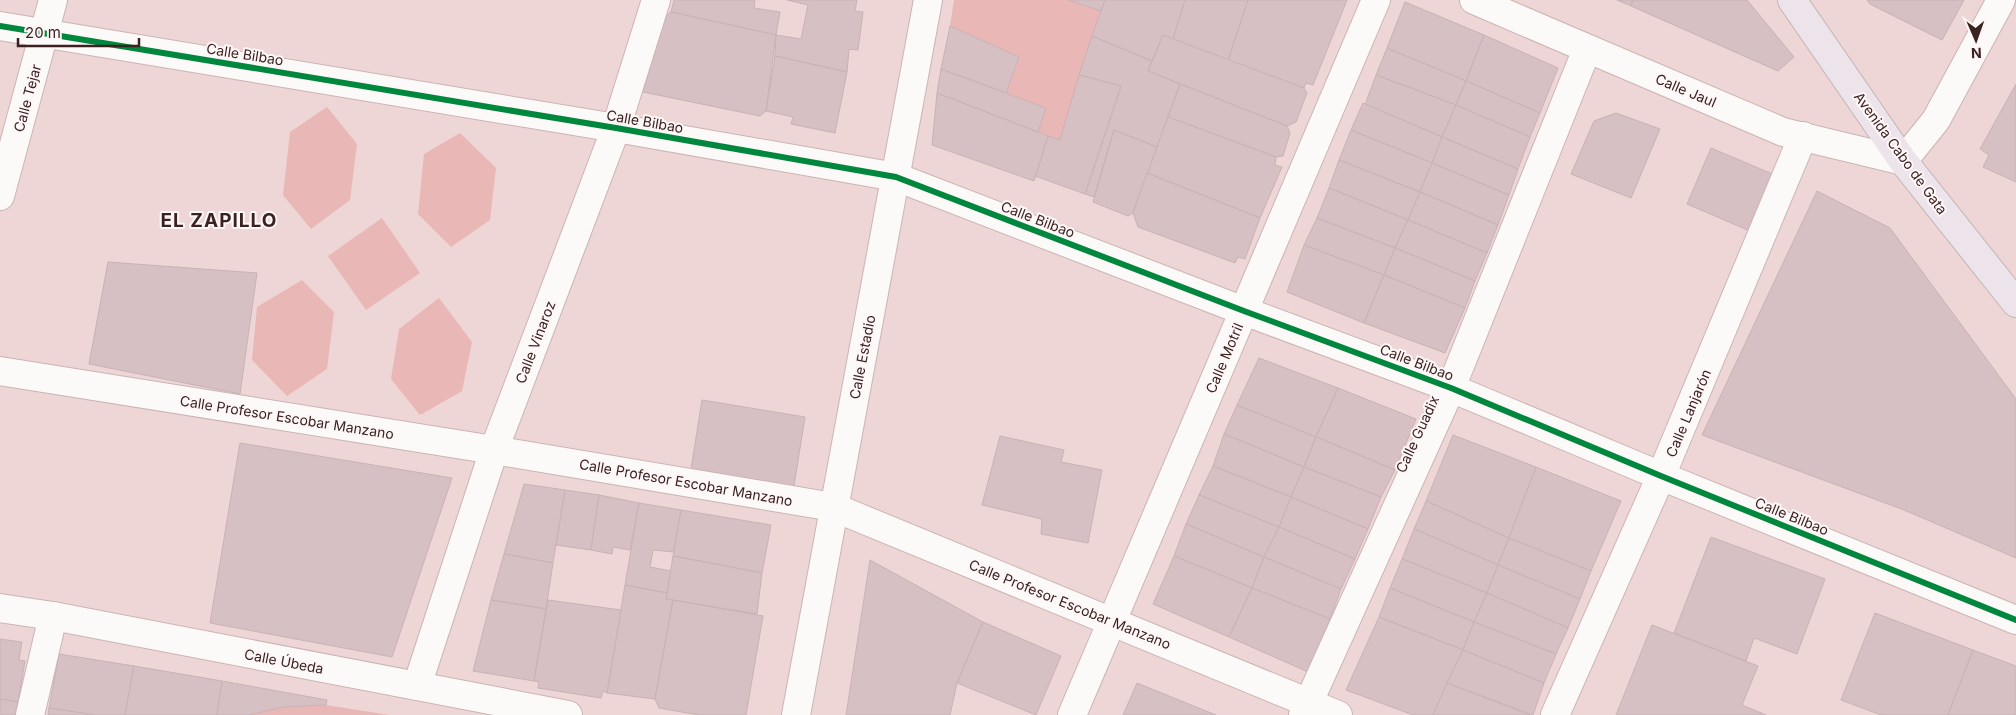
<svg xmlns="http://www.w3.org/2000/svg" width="2016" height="715" font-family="Inter,sans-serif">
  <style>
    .green { fill: #e9b7b6 }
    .building { fill: #d6c0c3; stroke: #c9b2b6 }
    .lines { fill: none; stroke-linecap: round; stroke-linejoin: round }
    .minor-casing { stroke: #ccb4b4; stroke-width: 30 }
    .major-casing { stroke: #c3b4b3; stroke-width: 30 }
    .minor { stroke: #fcf9f9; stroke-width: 28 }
    .major { stroke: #ede4eb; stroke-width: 28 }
    .cycleway-casing { stroke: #fef7f7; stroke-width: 9 }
    .cycleway { stroke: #00873e; stroke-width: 6 }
    .labels { text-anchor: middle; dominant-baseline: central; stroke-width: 4; stroke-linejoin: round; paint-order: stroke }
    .street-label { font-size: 14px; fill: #3c2121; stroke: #fef7f7 }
    .district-label { font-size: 19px; font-weight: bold; letter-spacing: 1px; fill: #3c2121; stroke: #fef7f7 }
  </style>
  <rect width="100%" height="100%" fill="#edd6d5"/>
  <g class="green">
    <path d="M954,0h115l32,11 -41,129 -22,-8 8,-24 -40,-15 13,-36 -69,-31z"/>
    <path d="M327,107l30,37 -7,56 -39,29 -28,-34 7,-63z"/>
    <path d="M460,133l36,35 -6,52 -39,27 -33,-33 6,-60z"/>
    <path d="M382,218l38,55 -54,37 -38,-54z"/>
    <path d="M302,280l32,32 -7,57 -40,27 -35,-36 5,-53z"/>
    <path d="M439,298l33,44 -10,49 -42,24 -29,-36 8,-50z"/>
    <path d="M326,705l63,10h-141l35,-8z"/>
  </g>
  <g class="building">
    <path d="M674,0h81l-1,8 26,4 -4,23 -105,-23z"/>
    <path d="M787,0h70l-2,11 8,1 -5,38 -9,-1 -2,23 -72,-16 1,-21 25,4 7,-34z"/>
    <path d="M1069,0h36l-4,11z"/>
    <path d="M1105,0h80l-12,39 -10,-4 -11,26 -60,-25z"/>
    <path d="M1185,0h63l-20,61 -55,-22z"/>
    <path d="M1248,0h99l-34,85 -7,-2 -2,5 -76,-27z"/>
    <path d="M1617,0h16l-2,6z"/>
    <path d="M1633,0h114l47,57 -16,14 -147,-65z"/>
    <path d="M1867,0h97l-22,40 -72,-36z"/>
    <path d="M1405,2l79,33 -18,46 -79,-33z"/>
    <path d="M671,12l105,23 -10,76 -6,5 -117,-24 20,-74z"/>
    <path d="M950,26l69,31 -13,36 -65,-24z"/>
    <path d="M1163,35l141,53 3,5 -11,29 -9,4 -139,-55z"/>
    <path d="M1484,35l74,33 -18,45 -74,-32z"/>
    <path d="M1092,36l60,25 -4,10 32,13 -23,63 -43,-17 -20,67 -9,-3 36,-108 -42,-11z"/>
    <path d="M1387,48l79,33 -10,24 -80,-30z"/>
    <path d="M775,56l72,16 -12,61 -44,-9 2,-7 -27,-6z"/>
    <path d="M941,69l105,39 -8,24 -101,-39z"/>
    <path d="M1079,75l42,11 -36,108 -50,-18 13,-40 12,4z"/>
    <path d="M1376,75l80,30 -14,32 -77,-32z"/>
    <path d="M1466,81l74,32 -10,24 -74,-32z"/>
    <path d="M1180,84l107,42 3,7 -7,23 -7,1 -108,-40z"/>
    <path d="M2016,84v98l-33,-15 6,-12 -9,-6z"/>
    <path d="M937,93l111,43 -14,45 -102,-36z"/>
    <path d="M1363,103l79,34 -10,26 -81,-33z"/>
    <path d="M1456,105l74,32 -12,32 -76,-32z"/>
    <path d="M1616,113l44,16 -29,69 -60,-24 23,-53z"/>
    <path d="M1168,117l108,40 -1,8 7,2 -22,51 -113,-45z"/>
    <path d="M1114,130l43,17 -24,66 -5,3 -35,-14z"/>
    <path d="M1351,130l81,33 -12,29 -81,-32z"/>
    <path d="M1442,137l76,32 -9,26 -77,-32z"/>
    <path d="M1711,148l71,30 -25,56 -70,-30z"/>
    <path d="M1339,160l81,32 -12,28 -79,-32z"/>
    <path d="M1432,163l77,32 -11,30 -78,-33z"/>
    <path d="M1147,173l113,45 -15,41 -7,-2 -3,6 -97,-36 -5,-14z"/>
    <path d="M1329,188l79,32 -13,28 -78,-30z"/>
    <path d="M1817,191l73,37 126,171v159l-112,-48 -202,-75z"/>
    <path d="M1420,192l78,33 -11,28 -79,-33z"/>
    <path d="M1317,218l78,30 -11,27 -80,-30z"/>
    <path d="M1408,220l79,33 -12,28 -80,-33z"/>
    <path d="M1304,245l80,30 -20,48 -77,-31z"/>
    <path d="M1395,248l80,33 -10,27 -81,-33z"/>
    <path d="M108,262l149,11 -17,121 -151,-30z"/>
    <path d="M1384,275l81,33 -20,45 -81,-30z"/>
    <path d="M1259,358l79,30 -22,49 -79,-32z"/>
    <path d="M1338,388l78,31 -21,51 -79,-33z"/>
    <path d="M702,400l103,17 -11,69 -103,-17z"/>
    <path d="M1237,405l79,32 -12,30 -80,-33z"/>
    <path d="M1224,434l80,33 -13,30 -78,-31z"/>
    <path d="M1453,435l83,32 -27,71 -83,-37z"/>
    <path d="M1000,436l64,14 -3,12 41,8 -14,73 -47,-9 1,-15 -60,-14z"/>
    <path d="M1316,437l79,33 -14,27 -77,-30z"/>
    <path d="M240,443l212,35 -60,179 -182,-34z"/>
    <path d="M1213,466l78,31 -12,30 -80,-32z"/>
    <path d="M1304,467l77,30 -13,32 -77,-32z"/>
    <path d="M1536,467l85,34 -30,70 -82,-33z"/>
    <path d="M524,484l41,6 -12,73 -49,-9z"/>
    <path d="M565,490l34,5 -8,55 -35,-5z"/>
    <path d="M599,495l40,8 -9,47 -17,-3 -1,7 -21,-4z"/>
    <path d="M1199,495l80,32 -15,30 -78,-33z"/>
    <path d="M1291,497l77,32 -13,30 -76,-32z"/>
    <path d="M1426,501l83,37 -11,27 -84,-36z"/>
    <path d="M639,503l42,7 -7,42 -21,-2 -3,17 21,4 -4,22 -42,-8z"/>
    <path d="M681,510l90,15 -9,48 -89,-17z"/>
    <path d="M1186,524l78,33 -12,31 -78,-32z"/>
    <path d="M1279,527l76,32 -14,30 -77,-32z"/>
    <path d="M1414,529l84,36 -11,28 -85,-34z"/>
    <path d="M1711,537l114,42 -28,75 -43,-16 -8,23 -72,-28z"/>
    <path d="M1509,538l82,33 -11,28 -82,-34z"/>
    <path d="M504,554l49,9 -7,46 -55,-9z"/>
    <path d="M673,556l89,17 -5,41 -91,-15z"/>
    <path d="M1174,556l78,32 -23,49 -76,-33z"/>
    <path d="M1264,557l77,32 -11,30 -78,-31z"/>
    <path d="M1402,559l85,34 -13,29 -84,-34z"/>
    <path d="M870,560l113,62 -26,61 -7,32h-104z"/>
    <path d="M1498,565l82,34 -12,29 -81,-35z"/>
    <path d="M625,585l42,8 -1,6 7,1 -18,99 -48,-6z"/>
    <path d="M1252,588l78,31 -22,53 -79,-35z"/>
    <path d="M1390,588l84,34 -11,28 -84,-33z"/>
    <path d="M1487,593l81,35 -12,26 -82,-32z"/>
    <path d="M491,600l55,9 -12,72 -61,-10z"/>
    <path d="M548,600l73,10 -14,83 -4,-2 -2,7 -63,-10 1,-6 -5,-1z"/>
    <path d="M673,600l90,16 -17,99h-47l-40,-7 -4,-9z"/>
    <path d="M1875,613l98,37 -25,65h-67l-40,-15z"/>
    <path d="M1379,617l84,33 -30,65h-20l-67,-25z"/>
    <path d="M983,622l78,34 -25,59 -79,-32z"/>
    <path d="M1474,622l82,32 -12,29 -81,-33z"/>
    <path d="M1652,625l106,41 -16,39 24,10h-150z"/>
    <path d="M0,639l22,3 -3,18 6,1 -7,41 -18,-3z"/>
    <path d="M1463,650l81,33 -11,32 -86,-32z"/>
    <path d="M1973,650l43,16v49h-68z"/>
    <path d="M59,654l75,12 -9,49h-30l-46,-7z"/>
    <path d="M134,666l88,15 -5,34h-92z"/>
    <path d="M222,681l105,19 -1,5 -43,2 -34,8h-32z"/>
    <path d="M1137,683l79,32h-93z"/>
    <path d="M1447,683l83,32h-97z"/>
    <path d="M0,699l18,3 -3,13h-15z"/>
    <path d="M49,708l46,7h-47z"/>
  </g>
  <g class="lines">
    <g class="minor-casing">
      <g id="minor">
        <path d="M1474,0l309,132 120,29 33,-41 65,-120"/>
        <path d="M0,26l616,102 280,49 348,134 207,77 210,88 355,144"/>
        <path d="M0,196l53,-196"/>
        <path d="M0,371l494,79 339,57 505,208"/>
        <path d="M0,608l53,8 515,99"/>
        <path d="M417,686l77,-236 122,-322 40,-128"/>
        <path d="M30,715l23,-99"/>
        <path d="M796,715l132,-715"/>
        <path d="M1072,715l304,-715"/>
        <path d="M1303,715l148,-327 136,-339"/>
        <path d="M1555,715l106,-239 142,-340"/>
      </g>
    </g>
    <g class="major-casing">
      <path id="major" d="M1792,0l111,161 113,142"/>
    </g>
    <use href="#minor" class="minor"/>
    <use href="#major" class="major"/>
    <g class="cycleway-casing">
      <path id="cycleway" d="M0,26l616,102 280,49 348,134 207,77 210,88 355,144"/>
    </g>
    <use href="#cycleway" class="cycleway"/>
  </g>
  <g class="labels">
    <g class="street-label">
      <text transform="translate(245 54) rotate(9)">Calle Bilbao</text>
      <text transform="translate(1686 90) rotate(23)">Calle Jaul</text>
      <text transform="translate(27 98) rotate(-75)">Calle Tejar</text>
      <text transform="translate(645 121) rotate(10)">Calle Bilbao</text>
      <text transform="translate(1901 153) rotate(54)">Avenida Cabo de Gata</text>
      <text transform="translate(1038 219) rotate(21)">Calle Bilbao</text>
      <text transform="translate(535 342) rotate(-69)">Calle Vinaroz</text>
      <text transform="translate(862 357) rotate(-79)">Calle Estadio</text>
      <text transform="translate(1224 358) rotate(-67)">Calle Motril</text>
      <text transform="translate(1417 362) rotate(21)">Calle Bilbao</text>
      <text transform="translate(1688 413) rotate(-67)">Calle Lanjarón</text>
      <text transform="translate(287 417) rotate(9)">Calle Profesor Escobar Manzano</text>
      <text transform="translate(1417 434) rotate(-65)">Calle Guadix</text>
      <text transform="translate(686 482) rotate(10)">Calle Profesor Escobar Manzano</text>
      <text transform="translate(1792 516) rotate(22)">Calle Bilbao</text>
      <text transform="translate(1070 604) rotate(22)">Calle Profesor Escobar Manzano</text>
      <text transform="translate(284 661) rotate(11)">Calle Úbeda</text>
    </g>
    <g class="district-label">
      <text x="219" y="220">EL ZAPILLO</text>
    </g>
  </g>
  <g transform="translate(1976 40) rotate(178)" stroke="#fef7f7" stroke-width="4" paint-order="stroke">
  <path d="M0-4L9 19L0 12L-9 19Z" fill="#3c2121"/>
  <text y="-8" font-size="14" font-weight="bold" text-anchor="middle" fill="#3c2121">N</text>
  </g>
  <path d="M18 38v8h121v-8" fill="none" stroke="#3c2121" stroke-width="2.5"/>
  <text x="25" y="38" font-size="15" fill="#3c2121" stroke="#fef7f7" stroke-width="4" paint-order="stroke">20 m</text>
</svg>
